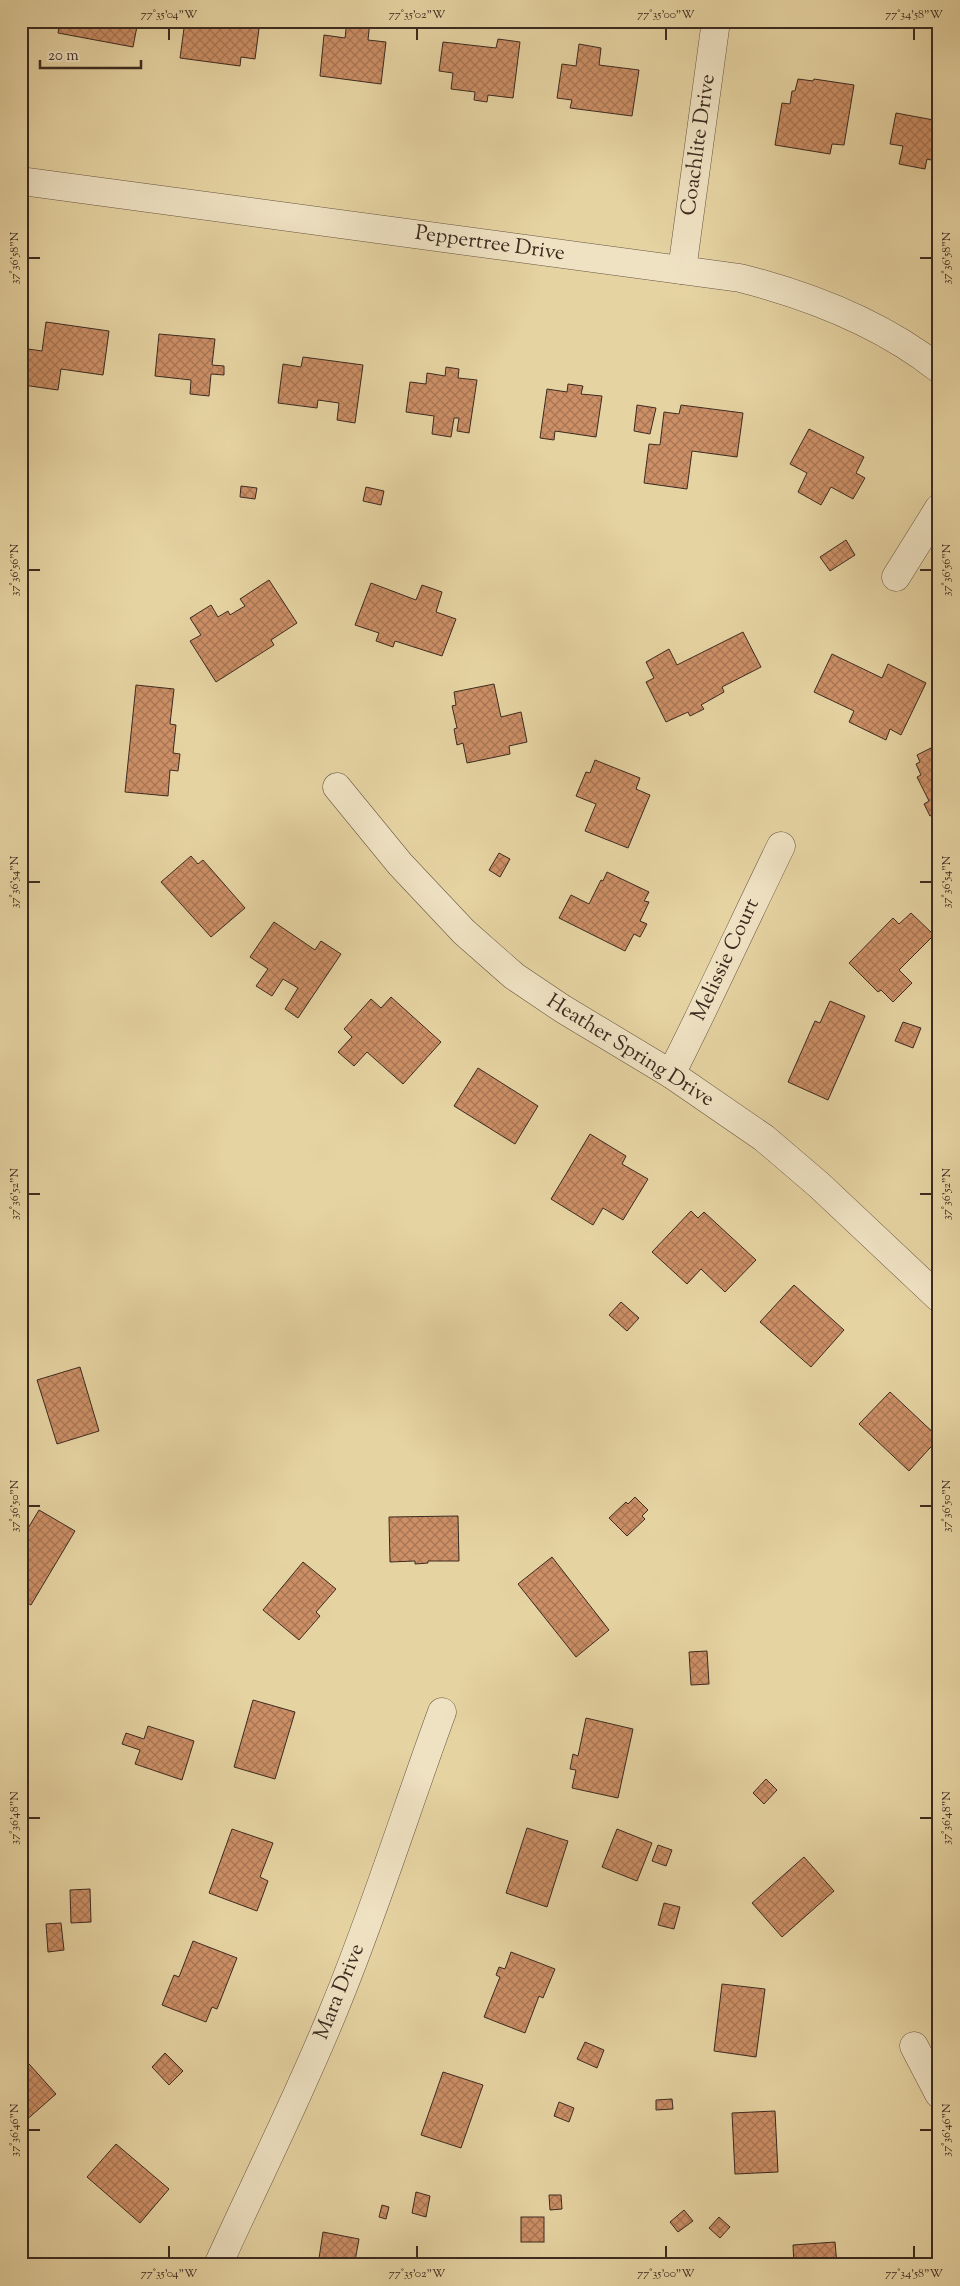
<svg xmlns="http://www.w3.org/2000/svg" width="960" height="2286" font-family="'Sorts Mill Goudy',serif">
  <style>
    .building { fill: url(#building-cross-hatch); stroke: #3c2b20 }
    .lines { fill: none; stroke-linecap: round; stroke-linejoin: round }
    .minor-casing { stroke: #665540; stroke-width: 29 }
    .minor { stroke: #efe2c3; stroke-width: 28 }
    .ticks { fill: none; stroke: #3c2b20; stroke-width: 2 }
    .labels { text-anchor: middle; dominant-baseline: central; stroke-width: 4; stroke-linejoin: round; paint-order: stroke }
    .street-label { font-size: 21px; fill: #3c2b20; stroke: #efe2c3 }
    .neatline { fill: none; stroke: #3c2b20; stroke-width: 2 }
    .ticks-label { font-size: 12px; text-anchor: middle; fill: #3c2b20 }
  </style>
  <defs>
    <pattern id="building-cross-hatch" width="8" height="8" patternUnits="userSpaceOnUse" patternTransform="scale(1.25)"><rect width="8" height="8" fill="#cc8f66"/><path d="M0 0l8 8M0 8l8-8" fill="none" stroke="#a77554"/></pattern>
  </defs>
  <rect width="100%" height="100%" fill="#e6d3a2"/>
  <filter id="stains"><feTurbulence type="fractalNoise" baseFrequency=".004" numOctaves="4"/><feColorMatrix values="0 0 0 0 .2 0 0 0 0 .09 0 0 0 0 .02 0 0 0 .5 -.17"/></filter>
  <radialGradient id="worn" r=".72"><stop offset=".6" stop-color="#630" stop-opacity="0"/><stop offset="1" stop-color="#630" stop-opacity=".3"/></radialGradient>
  <g class="building">
    <path d="M60,21h78l-5,26 -75,-14z"/>
    <path d="M185,21h75l-5,38 -14,-2 -1,9 -60,-8z"/>
    <path d="M347,21h23l-2,19 18,2 -5,42 -61,-8 4,-41 21,3z"/>
    <path d="M498,39l22,3 -7,56 -25,-3 -1,7 -13,-2 1,-8 -24,-3 2,-16 -14,-2 4,-29 53,6z"/>
    <path d="M579,44l22,4 -2,17 40,5 -7,46 -62,-8 2,-8 -15,-2 5,-34 14,2z"/>
    <path d="M798,79l15,2 1,-2 40,6 -10,60 -12,-1 -2,10 -55,-9 7,-42 8,1 2,-13h3z"/>
    <path d="M896,113l43,8v41l-12,-3 -2,10 -26,-5 4,-18 -13,-2z"/>
    <path d="M46,322l63,9 -6,44 -42,-6 -3,21 -35,-5 3,-25h-5v-12l21,3z"/>
    <path d="M159,334l56,5 -3,26 12,1v9l-13,-1 -2,22 -19,-2 1,-14 -36,-4z"/>
    <path d="M303,357l60,8 -8,58 -18,-3 2,-17 -21,-3 -1,8 -39,-5 5,-39 18,3z"/>
    <path d="M446,367l13,2 -1,9 19,2 -8,53 -12,-2 2,-13h-5l-3,19 -19,-3 2,-18 -28,-4 4,-30 16,2 1,-11 18,3z"/>
    <path d="M568,384l15,2 -2,8 21,2 -6,41 -41,-6 -1,9 -14,-2 7,-49 20,3z"/>
    <path d="M637,405l19,3 -6,26 -16,-3z"/>
    <path d="M681,405l62,8 -6,44 -45,-6 -5,38 -43,-6 5,-39 11,1 4,-33 15,2z"/>
    <path d="M809,429l55,28 -8,16 9,5 -12,21 -22,-12 -10,18 -23,-13 9,-19 -17,-9z"/>
    <path d="M241,486l16,2 -2,11 -15,-2z"/>
    <path d="M366,487l18,4 -3,14 -18,-4z"/>
    <path d="M846,540l9,15 -25,16 -10,-14z"/>
    <path d="M269,580l28,43 -26,17 3,5 -58,37 -26,-41 11,-6 -11,-17 21,-13 7,12 10,-6 2,4 15,-9 -5,-7z"/>
    <path d="M371,583l45,17 6,-15 20,7 -6,20 20,7 -14,37 -47,-15 -2,6 -17,-6 3,-8 -24,-8z"/>
    <path d="M743,632l18,35 -39,20 2,5 -23,13 3,4 -14,7 -2,-4 -22,10 -20,-40 8,-4 -8,-16 23,-13 8,16z"/>
    <path d="M832,654l50,24 6,-14 38,19 -25,52 -11,-6 -4,11 -37,-18 5,-11 -40,-19z"/>
    <path d="M494,684l7,33 20,-5 6,30 -18,4 1,8 -43,9 -4,-20 -6,2 -3,-16 3,-1 -5,-22 4,-1 -2,-13z"/>
    <path d="M136,685l38,4 -4,35 6,1 -3,28 7,1 -2,17 -8,-1 -2,26 -43,-4z"/>
    <path d="M939,744v70l-1,-2 -8,4 -6,-12 5,-3 -12,-24 4,-2 -5,-11 4,-2 -3,-7z"/>
    <path d="M595,760l45,18 -4,11 14,6 -22,53 -43,-17 11,-27 -20,-8 10,-24 4,1z"/>
    <path d="M499,853l11,6 -10,18 -11,-7z"/>
    <path d="M191,856l7,8 5,-4 42,48 -34,29 -50,-55z"/>
    <path d="M607,872l42,20 -5,9 5,1 -9,19 7,3 -7,13 -6,-3 -9,17 -66,-33 12,-23 18,9 12,-24 2,1z"/>
    <path d="M911,913l23,22 -35,35 13,13 -19,19 -12,-12 -3,2 -29,-29 44,-45 6,6z"/>
    <path d="M274,922l41,28 6,-9 20,13 -43,64 -13,-9 13,-21 -15,-9 -11,17 -16,-10 12,-17 -18,-12z"/>
    <path d="M391,997l50,45 -38,42 -36,-32 -13,14 -16,-14 14,-15 -8,-8 27,-30 10,9z"/>
    <path d="M830,1001l35,15 -37,84 -40,-18 27,-61 5,2z"/>
    <path d="M903,1022l18,6 -8,20 -18,-7z"/>
    <path d="M478,1068l60,38 -23,38 -61,-38z"/>
    <path d="M590,1134l36,22 -4,8 26,15 -25,41 -20,-12 -10,17 -42,-26z"/>
    <path d="M691,1211l7,7 6,-6 52,48 -31,32 -24,-23 -14,15 -35,-32z"/>
    <path d="M794,1285l50,45 -33,37 -51,-45z"/>
    <path d="M621,1302l18,16 -12,13 -18,-16z"/>
    <path d="M80,1367l19,64 -42,13 -20,-64z"/>
    <path d="M890,1392l49,46 -30,33 -50,-47z"/>
    <path d="M635,1497l13,13 -6,6 3,3 -18,17 -18,-18 17,-16 2,2z"/>
    <path d="M39,1510l36,21 -44,74 -10,-6v-59z"/>
    <path d="M458,1516l1,45h-31v2l-13,1v-3l-25,1 -1,-45z"/>
    <path d="M552,1557l57,73 -33,27 -58,-73z"/>
    <path d="M303,1562l33,27 -20,23 4,4 -21,24 -36,-30z"/>
    <path d="M707,1651l2,33 -18,1 -2,-33z"/>
    <path d="M253,1700l42,12 -20,67 -41,-12z"/>
    <path d="M586,1718l47,11 -15,69 -46,-10 4,-18 -6,-1 3,-15 5,2z"/>
    <path d="M148,1726l46,15 -12,39 -47,-16 5,-14 -18,-6 4,-11 18,6z"/>
    <path d="M766,1779l11,11 -13,14 -11,-11z"/>
    <path d="M527,1828l41,13 -21,66 -41,-14z"/>
    <path d="M232,1829l41,14 -13,34 8,4 -11,30 -48,-18z"/>
    <path d="M617,1829l35,14 -15,38 -35,-14z"/>
    <path d="M658,1845l14,5 -6,16 -14,-5z"/>
    <path d="M804,1857l30,34 -52,46 -30,-34z"/>
    <path d="M90,1889l1,33 -20,1 -1,-33z"/>
    <path d="M664,1903l16,4 -6,22 -16,-4z"/>
    <path d="M61,1923l3,27 -16,2 -2,-28z"/>
    <path d="M193,1941l44,17 -20,51 -5,-2 -6,15 -44,-17 12,-30 5,2z"/>
    <path d="M511,1952l44,17 -12,29 -4,-2 -14,37 -41,-16 16,-40 -4,-2 3,-8 6,2z"/>
    <path d="M722,1984l43,5 -9,68 -42,-6z"/>
    <path d="M585,2042l19,8 -7,18 -20,-9z"/>
    <path d="M165,2053l18,18 -14,14 -17,-18z"/>
    <path d="M21,2055l35,39 -32,28 -3,-3z"/>
    <path d="M443,2072l40,13 -22,63 -40,-13z"/>
    <path d="M672,2099l1,10 -17,1v-10z"/>
    <path d="M559,2102l15,6 -5,14 -15,-6z"/>
    <path d="M775,2111l3,61 -43,2 -3,-61z"/>
    <path d="M116,2144l53,45 -29,34 -53,-46z"/>
    <path d="M416,2192l14,4 -4,21 -14,-4z"/>
    <path d="M549,2195h12l1,14 -12,1z"/>
    <path d="M382,2205l7,2 -3,12 -7,-2z"/>
    <path d="M684,2210l9,11 -15,11 -8,-10z"/>
    <rect x="521" y="2217" width="23" height="25"/>
    <path d="M719,2217l11,10 -10,11 -11,-10z"/>
    <path d="M323,2232l36,7 -4,22 23,4h-60z"/>
    <path d="M835,2242l2,23h-43l-1,-20z"/>
  </g>
  <g class="lines">
    <g class="minor-casing">
      <g id="minor">
        <path d="M21,181l719,97c71,18 141,45 199,91"/>
        <path d="M682,270l34,-249"/>
        <path d="M896,577l43,-69"/>
        <path d="M337,787l63,77 64,68 50,44 49,33 108,65 93,64 55,47 120,113"/>
        <path d="M671,1074c38,-75 73,-152 110,-228"/>
        <path d="M914,2046l25,48"/>
        <path d="M218,2265c39,-86 82,-171 117,-258 40,-97 71,-197 107,-295"/>
      </g>
    </g>
    <use href="#minor" class="minor"/>
  </g>
  <path class="ticks" d="M169,28v12M417,28v12M666,28v12M914,28v12M28,258h12M920,258h12M28,570h12M920,570h12M28,882h12M920,882h12M28,1194h12M920,1194h12M28,1506h12M920,1506h12M28,1818h12M920,1818h12M28,2130h12M920,2130h12M169,2246v12M417,2246v12M666,2246v12M914,2246v12"/>
  <g class="labels">
    <g class="street-label">
      <text transform="translate(699 145) rotate(-82)">Coachlite Drive</text>
      <text transform="translate(490 244) rotate(8)">Peppertree Drive</text>
      <text transform="translate(726 960) rotate(-65)">Melissie Court</text>
      <text transform="translate(630 1051) rotate(32)">Heather Spring Drive</text>
      <text transform="translate(340 1992) rotate(-68)">Mara Drive</text>
    </g>
  </g>
  <rect width="960" height="2286" fill="none" stroke="#e6d3a2" stroke-width="55"/>
  <path d="M40 60v8h101v-8" fill="none" stroke="#3c2b20" stroke-width="2.5"/>
  <text x="48" y="60" font-size="15" fill="#3c2b20" stroke="#efe2c3" stroke-width="4" paint-order="stroke">20 m</text>
  <rect x="28" y="28" width="904" height="2230" class="neatline"/>
  <g class="ticks-label">
    <text x="169" y="18">77°35'04"W</text>
    <text x="417" y="18">77°35'02"W</text>
    <text x="666" y="18">77°35'00"W</text>
    <text x="914" y="18">77°34'58"W</text>
    <text transform="translate(14 258) rotate(-90)" y="4">37°36'58"N</text>
    <text transform="translate(946 258) rotate(-90)" y="4">37°36'58"N</text>
    <text transform="translate(14 570) rotate(-90)" y="4">37°36'56"N</text>
    <text transform="translate(946 570) rotate(-90)" y="4">37°36'56"N</text>
    <text transform="translate(14 882) rotate(-90)" y="4">37°36'54"N</text>
    <text transform="translate(946 882) rotate(-90)" y="4">37°36'54"N</text>
    <text transform="translate(14 1194) rotate(-90)" y="4">37°36'52"N</text>
    <text transform="translate(946 1194) rotate(-90)" y="4">37°36'52"N</text>
    <text transform="translate(14 1506) rotate(-90)" y="4">37°36'50"N</text>
    <text transform="translate(946 1506) rotate(-90)" y="4">37°36'50"N</text>
    <text transform="translate(14 1818) rotate(-90)" y="4">37°36'48"N</text>
    <text transform="translate(946 1818) rotate(-90)" y="4">37°36'48"N</text>
    <text transform="translate(14 2130) rotate(-90)" y="4">37°36'46"N</text>
    <text transform="translate(946 2130) rotate(-90)" y="4">37°36'46"N</text>
    <text x="169" y="2277">77°35'04"W</text>
    <text x="417" y="2277">77°35'02"W</text>
    <text x="666" y="2277">77°35'00"W</text>
    <text x="914" y="2277">77°34'58"W</text>
  </g>
  <rect width="100%" height="100%" filter="url(#stains)"/>
  <rect width="100%" height="100%" fill="url(#worn)"/>
</svg>
